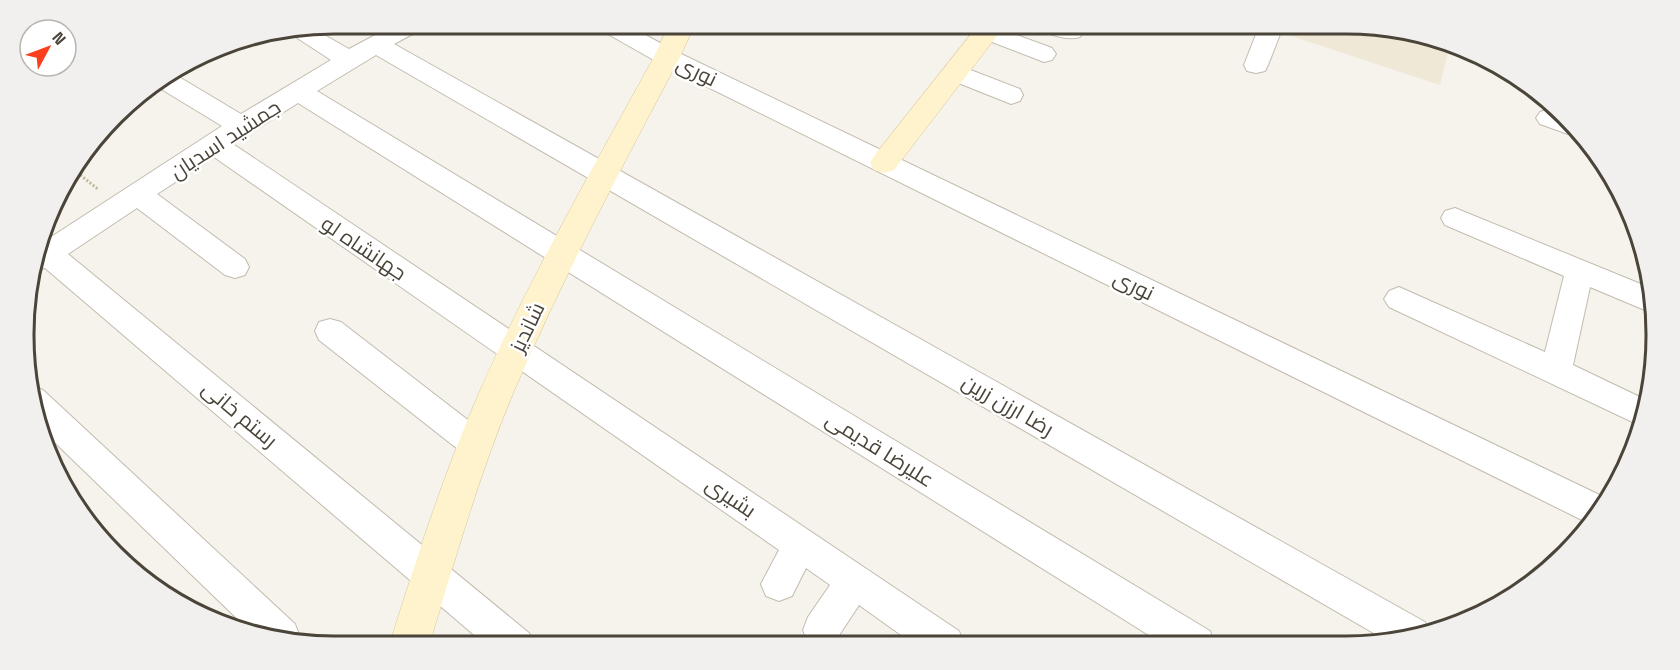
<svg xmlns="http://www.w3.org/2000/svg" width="1680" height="670" font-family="'Space Grotesk',Cairo,sans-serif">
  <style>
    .education { fill: #efe8d6 }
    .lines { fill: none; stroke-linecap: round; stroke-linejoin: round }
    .street-casing { stroke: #c2bbae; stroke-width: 2 }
    .secondary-casing { stroke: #d6c79b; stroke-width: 1 }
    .path { stroke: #c4b79f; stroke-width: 3; stroke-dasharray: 2 2; stroke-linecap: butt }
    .street { fill: #fff; fill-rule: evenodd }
    .secondary { fill: #fff3cd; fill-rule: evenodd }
    .labels { text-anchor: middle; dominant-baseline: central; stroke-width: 5; stroke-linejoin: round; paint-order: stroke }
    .street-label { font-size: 21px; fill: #4b4439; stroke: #fff }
    .rim { fill: none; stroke: #4b4439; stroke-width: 3 }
  </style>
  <rect width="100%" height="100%" fill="#f6f3ec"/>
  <path class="education" d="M1294,24h51l100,16 5,4 -10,41 -152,-50z"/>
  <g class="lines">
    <g class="street-casing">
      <g id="street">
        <path d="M396,24h30l-4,5 -28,15 1031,578 3,8 -39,12 -1013,-587 -59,36 893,540 5,13h-52l-865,-541 -65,41 726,487 5,13 -49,1 -56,-40 -25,38 -21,2 -5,-2 -5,-13 5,-13 22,-32 -24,-17 -14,28 -13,5 -13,-5 -5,-12 18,-34 -565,-393 -57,37 88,65 4,8 -4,8 -10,3 -10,-3 -88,-67 -69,46 461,379 5,12 -47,1 -442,-378 -10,1 10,-28 177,-115 -61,-37 -2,-4 15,-9 5,1 62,37 90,-54 -43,-28 24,-4 37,21z"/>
        <path d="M595,24h30l50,27 933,448 -5,9 -15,15 -929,-460 -60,-34z"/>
        <path d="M987,24l65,24 4,6 -4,6 -8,2 -65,-25 -4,-5 4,-5z"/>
        <path d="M1037,24c14,0 38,-5 47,8l-4,5c-12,4 -36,-2 -43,-13z"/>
        <path d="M1260,24h24l-16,41 -3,6 -9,2 -9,-2 -3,-6z"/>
        <path d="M955,64l65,25 3,6 -3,6 -9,3 -65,-26 -3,-6 3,-6z"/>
        <path d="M1549,109l9,3 16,20 -6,2 -28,-10 -4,-6 4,-6z"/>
        <path d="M1455,208l193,79 7,25 -3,1 -62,-26 -17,78 71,34 -3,27 -252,-119 -5,-8 5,-8 10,-4 146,65 19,-76 -119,-51 -4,-7 4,-7z"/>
        <path d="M330,319l11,3 145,112 5,10 -5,10 -11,4 -11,-4 -145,-114 -4,-9 4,-9z"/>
        <path d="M32,386l11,4 252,234 5,13 -1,3 -48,-8 -207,-200 -14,-37v-8z"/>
      </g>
    </g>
    <g class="secondary-casing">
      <g id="secondary">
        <path d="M669,24h26l-15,33c-58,110 -117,220 -166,334 -35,83 -59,169 -85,255h-40c27,-86 54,-171 90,-253 51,-116 114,-225 175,-336z"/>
        <path d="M979,24h27l-112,146 -10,3 -10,-3 -4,-7 4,-7z"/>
      </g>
    </g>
    <path class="path" d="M74,170l25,20"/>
    <use href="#street" class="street"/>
    <use href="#secondary" class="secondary"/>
  </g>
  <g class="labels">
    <g class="street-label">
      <text transform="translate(697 71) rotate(26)">نوری</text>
      <text transform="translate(225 139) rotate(-33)">جمشید اسدیان</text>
      <text transform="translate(364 248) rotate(34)">جهانشاه لو</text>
      <text transform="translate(1134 285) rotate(26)">نوری</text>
      <text transform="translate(527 327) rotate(-64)">شاندیز</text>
      <text transform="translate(1008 405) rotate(30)">رضا ارزن زرین</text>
      <text transform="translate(240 414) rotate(40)">رستم خانی</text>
      <text transform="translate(880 449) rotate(32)">علیرضا قدیمی</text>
      <text transform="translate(731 497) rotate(34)">بشیری</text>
    </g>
  </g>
  <path d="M0 0H1680V670H0ZM334 34H1346A300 300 0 0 1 1646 334V336A300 300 0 0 1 1346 636H334A300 300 0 0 1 34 336V334A300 300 0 0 1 334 34Z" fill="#f1f0ef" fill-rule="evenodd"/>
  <path class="rim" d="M334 34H1346A300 300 0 0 1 1646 334V336A300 300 0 0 1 1346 636H334A300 300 0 0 1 34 336V334A300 300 0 0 1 334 34Z"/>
  <g transform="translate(48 48) rotate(49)"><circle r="28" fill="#ffffff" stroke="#b7b4b0" stroke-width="1.5"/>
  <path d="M0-4.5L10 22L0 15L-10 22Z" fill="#fc3f1d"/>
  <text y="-9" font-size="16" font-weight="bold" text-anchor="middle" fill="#4b4439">N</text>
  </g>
</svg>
